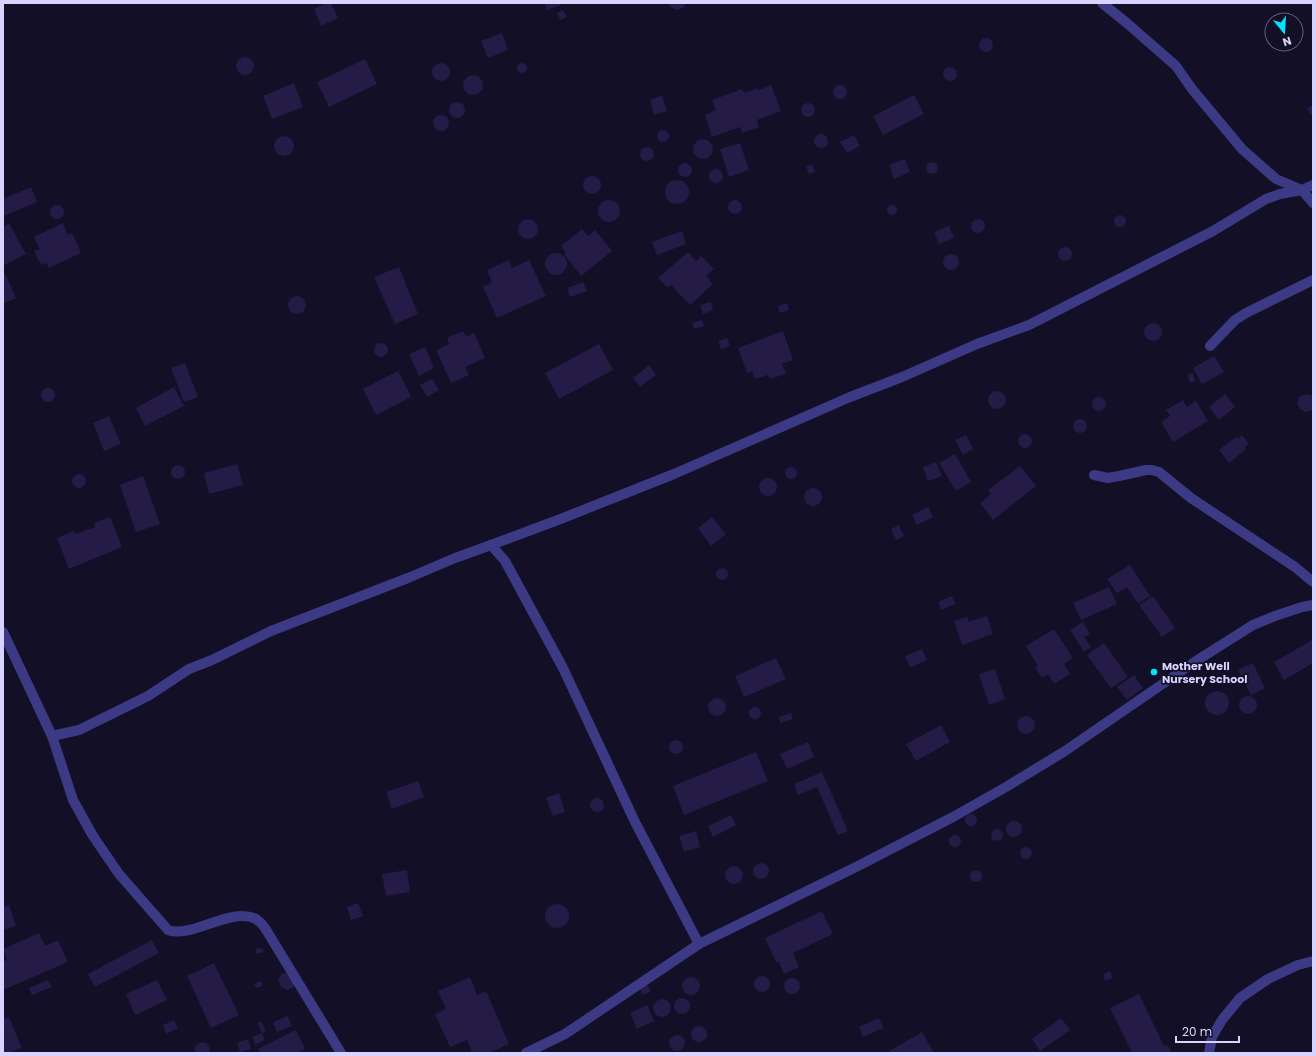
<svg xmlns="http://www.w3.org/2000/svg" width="1316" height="1056" font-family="Poppins,sans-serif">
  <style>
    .building { fill: #241b47 }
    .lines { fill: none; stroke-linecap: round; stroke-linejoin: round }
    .minor { stroke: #3d3a85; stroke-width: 10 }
    .poi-dot { fill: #00e5ff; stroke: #130f26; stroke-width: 1.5 }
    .labels { text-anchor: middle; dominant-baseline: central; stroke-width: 3.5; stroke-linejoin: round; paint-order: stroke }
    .poi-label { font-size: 11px; font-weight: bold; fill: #d9d4ff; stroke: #130f26; text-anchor: start }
  </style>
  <rect width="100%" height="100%" fill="#130f26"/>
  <g class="building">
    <path d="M326,3h5l7,15 -17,8 -7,-17z"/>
    <path d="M544,3h16l1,2 -14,5z"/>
    <path d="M669,3h17l-3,5 -6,2 -7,-3z"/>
    <path d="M563,10l4,7 -7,3 -3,-7z"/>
    <path d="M502,33l6,17 -20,8 -7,-17z"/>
    <circle cx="986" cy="45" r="7"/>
    <circle cx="245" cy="66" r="9"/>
    <path d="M365,59l12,25 -48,23 -12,-25z"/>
    <circle cx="441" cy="72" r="9"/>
    <circle cx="522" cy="68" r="5"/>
    <circle cx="950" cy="74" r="7"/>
    <circle cx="473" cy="85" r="10"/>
    <path d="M294,83l9,24 -31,12 -9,-23z"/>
    <circle cx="840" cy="92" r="7"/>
    <path d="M771,85l10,26 -24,9 2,7 -17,6 -2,-6 -28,10 -7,-22 11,-5 -4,-10 30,-11 2,4 14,-5 1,2z"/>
    <path d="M662,95l5,16 -13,4 -4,-15z"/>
    <path d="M914,95l10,19 -41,21 -10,-19z"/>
    <circle cx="457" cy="110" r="8"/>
    <circle cx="808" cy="110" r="7"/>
    <path d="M1313,105v13l-6,-10z"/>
    <circle cx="441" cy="123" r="8"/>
    <circle cx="663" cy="136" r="6"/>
    <circle cx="821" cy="141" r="7"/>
    <path d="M854,135l6,11 -13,7 -7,-11z"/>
    <circle cx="284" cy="146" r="10"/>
    <circle cx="703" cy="149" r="10"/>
    <path d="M740,143l9,27 -20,7 -9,-28z"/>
    <circle cx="647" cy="154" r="7"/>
    <path d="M905,159l5,13 -16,7 -5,-14z"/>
    <circle cx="932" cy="168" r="6"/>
    <circle cx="685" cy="170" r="7"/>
    <path d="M812,164l3,8 -6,2 -3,-8z"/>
    <circle cx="716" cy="176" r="7"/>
    <circle cx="592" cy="185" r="9"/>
    <circle cx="677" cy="192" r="12"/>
    <path d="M31,187l6,15 -33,14 -1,-17z"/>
    <circle cx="735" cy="207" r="7"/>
    <circle cx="609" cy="211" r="11"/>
    <circle cx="57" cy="212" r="7"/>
    <circle cx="892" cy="210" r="5"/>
    <circle cx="1120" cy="221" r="6"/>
    <circle cx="978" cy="226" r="7"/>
    <circle cx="528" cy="229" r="10"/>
    <path d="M9,223l17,31 -23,12v-39z"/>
    <path d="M63,223l5,12 4,-2 9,20 -32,15 -2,-5 -6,2 -7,-14 6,-2 -6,-12z"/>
    <path d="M949,226l5,12 -15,6 -5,-12z"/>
    <path d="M582,229l6,7 7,-6 17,21 -31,25 -17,-22 2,-1 -5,-7z"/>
    <path d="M682,231l4,13 -29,11 -5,-13z"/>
    <circle cx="1065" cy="254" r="7"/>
    <path d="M688,252l8,9 5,-5 13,13 -8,7 7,8 -23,21 -19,-20 -3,3 -10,-10z"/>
    <circle cx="556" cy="264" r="11"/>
    <circle cx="951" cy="262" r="8"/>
    <path d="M509,260l3,8 17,-8 17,36 -49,22 -14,-31 9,-5 -5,-12z"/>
    <path d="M399,267l19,47 -23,10 -21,-47z"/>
    <path d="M5,273l11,25 -13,6v-30z"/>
    <path d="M583,282l4,9 -17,6 -3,-9z"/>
    <circle cx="297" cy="305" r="9"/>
    <path d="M711,302l2,8 -10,4 -3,-9z"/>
    <path d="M787,303l2,7 -9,3 -2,-7z"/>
    <path d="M702,320l2,6 -10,3 -2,-6z"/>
    <circle cx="1153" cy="332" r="9"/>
    <path d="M463,331l3,6 8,-4 11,25 -20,9 4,8 -18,8 -15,-33 13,-6 -2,-6z"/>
    <path d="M783,331l10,29 -11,4 4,10 -16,5 -2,-4 -13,4 -3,-8 -5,2 -9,-25z"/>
    <path d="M727,338l3,8 -9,3 -3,-8z"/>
    <circle cx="381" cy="350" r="7"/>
    <path d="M599,344l14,26 -54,29 -14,-26z"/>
    <path d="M425,347l9,21 -15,8 -10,-22z"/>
    <path d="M1214,356l10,16 -22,12 -9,-16z"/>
    <path d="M185,363l13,34 -14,5 -13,-34z"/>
    <path d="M649,365l7,10 -16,12 -7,-9z"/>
    <path d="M398,371l13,26 -35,18 -13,-26z"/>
    <path d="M1193,373l2,8 -5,2 -2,-9z"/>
    <path d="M432,379l7,11 -12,7 -7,-12z"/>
    <path d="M174,387l10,19 -39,20 -9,-18z"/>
    <circle cx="48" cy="395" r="7"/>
    <circle cx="997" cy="400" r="9"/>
    <path d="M1225,394l10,13 -16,13 -10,-13z"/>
    <path d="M1307,394l6,2v14l-7,2 -6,-3 -3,-6 3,-7z"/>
    <circle cx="1099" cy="404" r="7"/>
    <path d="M1183,400l4,7 9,-6 12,20 -35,21 -12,-20 9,-6 -4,-6z"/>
    <path d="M109,416l12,28 -17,7 -11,-28z"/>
    <circle cx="1080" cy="426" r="7"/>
    <circle cx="1025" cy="441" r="7"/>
    <path d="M966,435l7,14 -10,6 -8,-15z"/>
    <path d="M1242,435l7,9 -4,3 1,2 -17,14 -10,-13 17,-13 2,2z"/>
    <path d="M955,454l16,28 -15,9 -17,-28z"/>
    <path d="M936,462l6,14 -14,5 -5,-14z"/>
    <path d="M237,464l6,21 -34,9 -5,-21z"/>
    <circle cx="178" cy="472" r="7"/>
    <path d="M1020,466l16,20 -43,34 -13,-17 11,-9 -3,-4z"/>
    <circle cx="791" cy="473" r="6"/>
    <circle cx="79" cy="481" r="7"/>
    <path d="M143,476l17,48 -24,8 -16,-47z"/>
    <circle cx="768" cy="487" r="9"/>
    <circle cx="813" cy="497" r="9"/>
    <path d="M928,507l5,10 -16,8 -5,-10z"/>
    <path d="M110,517l12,30 -53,22 -12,-31 17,-7 2,3 19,-7 -1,-4z"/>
    <path d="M712,517l14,17 -15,12 -13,-18z"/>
    <path d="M899,525l5,11 -8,4 -5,-11z"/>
    <path d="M1130,565l20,31 -12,8 -11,-17 -10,6 -10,-14z"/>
    <circle cx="722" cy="574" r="6"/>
    <path d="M1109,587l8,17 -36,16 -8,-17z"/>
    <path d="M952,596l3,8 -14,6 -3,-8z"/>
    <path d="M1153,596l22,32 -13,9 -23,-32z"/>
    <path d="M987,616l6,18 -31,11 -8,-24 13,-4 2,5z"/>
    <path d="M1083,622l7,12 -6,3 7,10 -7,5 -14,-22z"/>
    <path d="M1054,629l19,29 -9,6 6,10 -16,10 -6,-10 -6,4 -7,-11 3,-1 -12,-20z"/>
    <path d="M1312,640l1,23 -29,17 -10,-18z"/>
    <path d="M1104,643l24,34 -17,11 -24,-33z"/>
    <path d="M922,649l5,11 -17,8 -5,-12z"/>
    <path d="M776,658l10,21 -42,18 -9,-21z"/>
    <path d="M1253,663l12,25 -14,7 -13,-25z"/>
    <path d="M995,669l10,30 -16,6 -10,-31z"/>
    <path d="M1134,675l9,13 -16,12 -10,-13z"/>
    <circle cx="1217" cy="703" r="12"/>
    <circle cx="1248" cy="705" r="9"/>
    <circle cx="717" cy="707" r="9"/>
    <circle cx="755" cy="713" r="6"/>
    <path d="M791,713l2,6 -13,4 -1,-6z"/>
    <circle cx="1026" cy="725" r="9"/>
    <path d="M941,725l9,17 -34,19 -10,-17z"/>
    <circle cx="676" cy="747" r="7"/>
    <path d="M808,742l6,15 -27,12 -7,-15z"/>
    <path d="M756,752l12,29 -84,34 -11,-29z"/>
    <path d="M822,772l26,59 -10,4 -21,-48 -19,8 -4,-11z"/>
    <path d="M418,781l6,16 -32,12 -6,-17z"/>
    <path d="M559,793l6,19 -12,4 -7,-18z"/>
    <circle cx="597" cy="805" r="7"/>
    <circle cx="971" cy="820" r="6"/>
    <path d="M731,815l5,10 -23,12 -5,-11z"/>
    <circle cx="1014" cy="829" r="8"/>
    <circle cx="997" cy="835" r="6"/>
    <path d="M696,831l4,16 -16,5 -5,-16z"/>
    <circle cx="955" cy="841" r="6"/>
    <circle cx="1026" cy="853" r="6"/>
    <circle cx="761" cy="871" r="8"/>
    <circle cx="734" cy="875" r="9"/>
    <circle cx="976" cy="876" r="6"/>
    <path d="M407,870l3,22 -24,4 -4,-22z"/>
    <path d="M358,903l5,13 -12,4 -4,-13z"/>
    <circle cx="557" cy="916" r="12"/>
    <path d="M9,905l7,21 -13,4v-23z"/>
    <path d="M822,911l11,23 -40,19 6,14 -15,7 -5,-12h-3l-11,-24z"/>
    <path d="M39,933l6,13 13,-6 10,22 -65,28v-28l4,-2 -4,-11z"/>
    <path d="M152,940l7,13 -64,34 -7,-13z"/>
    <path d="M262,948l2,4 -7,2 -2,-5z"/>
    <path d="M214,963l25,52 -28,13 -24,-52z"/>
    <path d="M1110,971l3,7 -8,3 -2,-7z"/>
    <path d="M288,972l8,10 -3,6 -6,2 -6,-3 -3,-7 3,-6z"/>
    <circle cx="762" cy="984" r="8"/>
    <circle cx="691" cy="986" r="9"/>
    <path d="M470,977l7,18 9,-4 23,53 -20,9h-17l-5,-13 -17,7 -15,-33 11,-5 -8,-18z"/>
    <circle cx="792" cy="986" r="8"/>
    <path d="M48,980l4,7 -20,8 -3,-7z"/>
    <path d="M157,980l10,20 -32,15 -9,-21z"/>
    <path d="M261,981l2,5 -7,2 -2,-4z"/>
    <path d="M648,985l3,7 -9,3 -2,-7z"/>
    <path d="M1139,994l25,52 3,-2 5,9h-40l-22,-45z"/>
    <circle cx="682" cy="1006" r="8"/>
    <circle cx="662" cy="1008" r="9"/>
    <path d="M647,1005l7,16 -17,8 -7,-16z"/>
    <path d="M288,1016l4,10 -15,6 -4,-10z"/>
    <path d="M9,1017l13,31 -13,5h-4l-2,-4v-30z"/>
    <path d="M879,1018l4,10 -20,9 -4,-10z"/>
    <path d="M1061,1018l9,12 -30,21 -8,-12z"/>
    <path d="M174,1020l4,8 -12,6 -3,-9z"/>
    <path d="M261,1021l5,10 -4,2 -5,-10z"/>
    <circle cx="699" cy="1034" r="8"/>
    <path d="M296,1030l9,19 -8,4h-37l-2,-4z"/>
    <path d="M922,1032l12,21h-48z"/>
    <path d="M262,1033l3,7 -10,5 -3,-8z"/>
    <circle cx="677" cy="1043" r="8"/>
    <path d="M248,1039l3,10 -11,3 -3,-9z"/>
    <path d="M203,1042l5,2 2,6 -2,3h-12l-2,-4 3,-5z"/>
  </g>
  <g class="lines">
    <g class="minor">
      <path d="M1102,3l26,21 48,42 16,23 50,60 34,30 26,11 11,13"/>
      <path d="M1210,346l25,-26 11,-7 67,-33"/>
      <path d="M1094,475l14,3 11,-2 27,-6h6l7,2 32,26 104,69 18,15"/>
      <path d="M491,545l67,-25 116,-46 176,-77 52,-20 75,-33 52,-19 184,-94 53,-32 14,-5 22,-4 11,-5"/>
      <path d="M3,632l49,104 21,64 20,36 26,38 49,56c23,9 64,-24 88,-11 3,2 7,6 9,9l76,125"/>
      <path d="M52,736l27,-6 69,-34 41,-27 23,-9 59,-29 137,-53 47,-20 36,-13 14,16 58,107 72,154 64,122"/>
      <path d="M526,1053l39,-19 134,-90 159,-78 95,-49 53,-30 59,-36 131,-90 57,-36 22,-9 27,-9 11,-2"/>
      <path d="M1209,1053l3,-16 10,-17 18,-22 28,-19 30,-14 15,-4"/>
    </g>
  </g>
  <circle class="poi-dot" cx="1154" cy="672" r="4"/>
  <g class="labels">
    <g class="poi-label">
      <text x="1162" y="666">Mother Well<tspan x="1162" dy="13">Nursery School</tspan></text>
    </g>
  </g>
  <rect width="1316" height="1056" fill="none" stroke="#d9d4ff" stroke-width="8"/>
  <g transform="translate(1284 32) rotate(162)"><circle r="19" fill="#130f26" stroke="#625e7d"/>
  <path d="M0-3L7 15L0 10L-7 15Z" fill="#00e5ff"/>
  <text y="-6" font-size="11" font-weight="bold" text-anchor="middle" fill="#d9d4ff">N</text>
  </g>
  <path d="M1176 1036v6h63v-6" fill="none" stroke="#d9d4ff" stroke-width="2"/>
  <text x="1182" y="1036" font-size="12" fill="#d9d4ff" stroke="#130f26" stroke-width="3" paint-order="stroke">20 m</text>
</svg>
